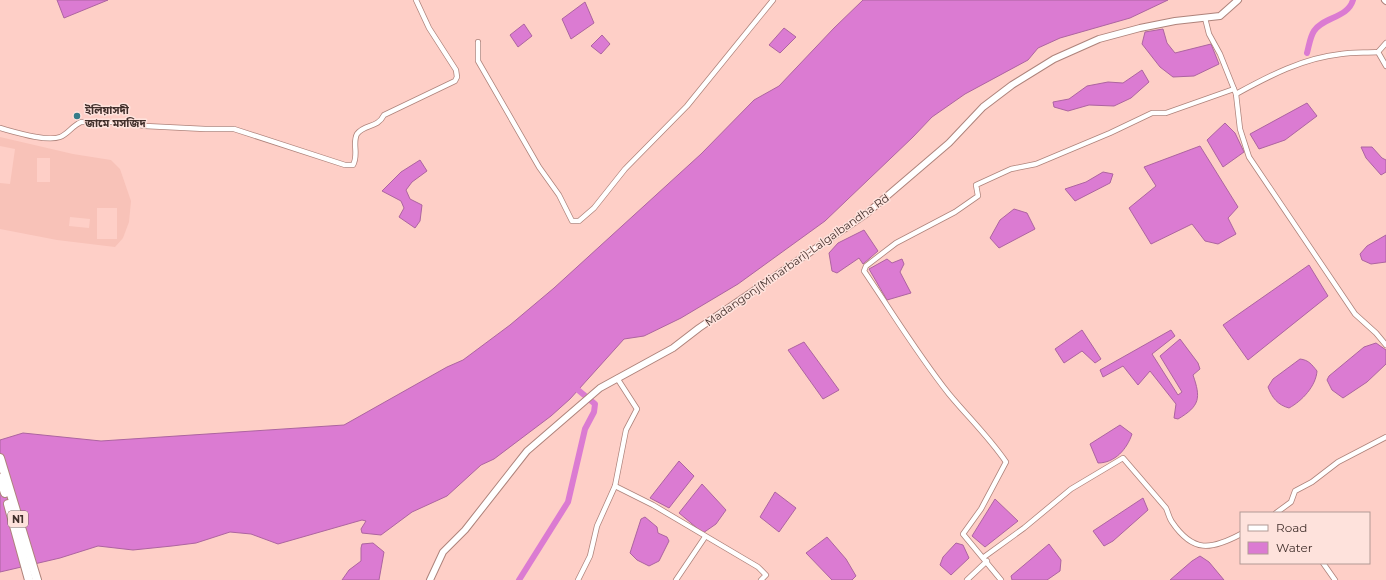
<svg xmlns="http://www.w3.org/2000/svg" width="1386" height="580" font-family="Montserrat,'Noto Sans Bengali',sans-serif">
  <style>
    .built { fill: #f8c2b8; fill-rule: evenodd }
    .water { fill: #db7bd2; stroke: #ad64a0 }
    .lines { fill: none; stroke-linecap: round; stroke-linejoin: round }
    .canal { stroke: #db7bd2; stroke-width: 6 }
    .minor-casing { stroke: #ae837b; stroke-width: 6 }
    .secondary-casing { stroke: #ae837b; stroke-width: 8 }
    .trunk-casing { stroke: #ae837b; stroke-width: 10 }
    .minor { stroke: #fff; stroke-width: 4.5 }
    .secondary { stroke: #fff; stroke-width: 6 }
    .trunk { stroke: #fff; stroke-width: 8 }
    .poi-dot { fill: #367c89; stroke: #fee2dc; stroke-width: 1.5 }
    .labels { text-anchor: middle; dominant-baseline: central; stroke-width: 3; stroke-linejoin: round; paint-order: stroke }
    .shield { fill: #fee2dc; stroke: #7a6560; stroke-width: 1 }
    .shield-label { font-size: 10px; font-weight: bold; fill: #412f2b }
    .poi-label { font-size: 11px; font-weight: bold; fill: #412f2b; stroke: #fee2dc; text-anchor: start }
    .street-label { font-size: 11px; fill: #412f2b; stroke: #fee2dc }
  </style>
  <rect width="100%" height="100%" fill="#fecfc7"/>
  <path class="built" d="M0,137l73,17 38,6 9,9 11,32 -2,21 -6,16 -8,9 -58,-7 -57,-11v-46l10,1 5,-35 -15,-3zM37,158h13v24h-13zM97,208h20v31h-20zM70,217l20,2 -1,9 -20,-2z"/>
  <g class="water">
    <path d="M57,0h51l-44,18z"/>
    <path d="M863,0h305l-38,18 -70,20 -22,10 -10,12 -63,34 -33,23 -19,20 -88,84 -87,63 -57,34 -37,18 -20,3 -54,60 -19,17 -57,43 -13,6 -34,31 -35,16 -31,23 -19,-2 -1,-4 5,-8 -4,-1 -84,24 -27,-10 -21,-2 -34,11 -24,3 -39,4 -35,-4 -38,12 -60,14v-132l23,-7 78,8 243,-16 103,-58 16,-7 47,-35 44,-37 147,-134 53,-54 25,-14 55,-58z"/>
    <path d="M585,2l9,21 -23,16 -9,-20z"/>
    <path d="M524,24l8,12 -14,11 -8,-12z"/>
    <path d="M784,28l12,9 -16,16 -11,-8z"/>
    <path d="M1163,29l4,14 8,10 36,-9 8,20 -25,12 -21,1 -13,-10 -18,-23 3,-12z"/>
    <path d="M602,35l8,9 -9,10 -10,-8z"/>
    <path d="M1142,70l7,12 -18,16 -17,8 -25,-1 -21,6 -14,-4 -1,-5 16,-3 18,-13 21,-4 15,1z"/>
    <path d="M1307,103l10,13 -32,24 -26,9 -9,-15z"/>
    <path d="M1225,123l10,10 9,19 -21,15 -16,-27z"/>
    <path d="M1200,146l38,61 -10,11 8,16 -18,10 -13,-3 -13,-17 -41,20 -22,-36 27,-22 -12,-19z"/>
    <path d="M1361,147h11l10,11 4,2v12l-5,3 -15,-17z"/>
    <path d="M420,160l7,11 -15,11 -6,8 4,9 12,6 -2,16 -5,7 -16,-11 5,-9 -3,-7 -19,-10 19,-19z"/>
    <path d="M1103,172l10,2 -3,9 -35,18 -10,-12 21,-7z"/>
    <path d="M1014,209l13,4 8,16 -36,19 -9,-10 10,-18z"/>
    <path d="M864,230l14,21 -15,13 -4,-6 -22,15 -5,-2 -3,-18 9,-10z"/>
    <path d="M1386,235v27l-15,2 -9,-4 -2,-6 7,-8z"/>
    <path d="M887,259l5,4 10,-4 2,5 -4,8 11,21 -24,7 -18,-31z"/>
    <path d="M1309,265l19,31 -80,64 -25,-35z"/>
    <path d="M1082,330l19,29 -6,4 -13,-12 -18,12 -9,-14z"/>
    <path d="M1171,330l4,6 -23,18 26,41 4,-3 -22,-36 20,-17 18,24 2,6 -7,6c8,23 7,31 -15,44l-4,-1 2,-14 -26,-33 -12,14 -15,-19 -20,11 -3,-7z"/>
    <path d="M804,342l35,48 -16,9 -35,-49z"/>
    <path d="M1376,343l10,7v14l-19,18 -24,16 -11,-8 -5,-10 2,-4 35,-29z"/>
    <path d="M1300,359c9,1 12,6 17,12 -1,15 -15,30 -28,37 -11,-3 -17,-10 -21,-21l5,-8z"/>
    <path d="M1120,425l12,9c-5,15 -17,29 -34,29l-8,-19z"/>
    <path d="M679,461l15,15 -25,32 -19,-10z"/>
    <path d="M702,484l24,26 -10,14 -13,9 -24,-20z"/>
    <path d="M775,492l21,16 -17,24 -19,-15z"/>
    <path d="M1143,498l5,12 -35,31 -9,5 -11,-15z"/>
    <path d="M995,499l23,22 -33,26 -13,-11z"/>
    <path d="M645,517l12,10 1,6 9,4 2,4 -10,20 -10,5 -12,-6 -7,-7 11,-34z"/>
    <path d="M827,537l19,22 10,17 -4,4h-20l-26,-27z"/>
    <path d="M373,543l11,9 -5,28h-37l7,-10 12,-9v-13l1,-4z"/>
    <path d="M956,543l7,2 6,13 -18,17 -11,-10 3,-8z"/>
    <path d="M1049,544l12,16 -1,11 -13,9h-35l-1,-4z"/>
    <path d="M1200,556l9,6 15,18h-54l22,-19z"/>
  </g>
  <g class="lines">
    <g class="canal">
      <path d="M1307,53c2,-7 3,-16 7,-22 9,-14 34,-13 39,-31"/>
      <path d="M519,580l49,-78 17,-73 9,-17 1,-8 -23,-19"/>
    </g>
    <g class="minor-casing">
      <g id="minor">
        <path d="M1205,18l4,16 11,20 14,35"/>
        <path d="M478,42v19l61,106 20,28 13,26h7l15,-13 31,-39 62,-63 86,-106"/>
        <path d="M1378,52l8,14"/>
        <path d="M1236,94l4,35 9,28 106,157 21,19 10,12"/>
        <path d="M0,128c15,4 46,14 60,9 8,-3 12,-11 21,-15h40l24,4 60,3h29l111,36h8c6,-10 -1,-22 4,-31 8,-11 20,-5 27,-19l71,-34 2,-4 -1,-7 -27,-42 -13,-28"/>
        <path d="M615,486l38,19 105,62 8,8 -5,5"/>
        <path d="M1276,513l15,-11 4,-11 17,-9 26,-20 48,-25"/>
        <path d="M984,557l40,-29 47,-39 52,-31 43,50c2,4 3,10 6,14 21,31 39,28 69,12"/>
        <path d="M1323,563l12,17"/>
        <path d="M578,580l12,-24 7,-30 18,-40 11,-56 11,-21 -20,-31"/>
        <path d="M676,580l29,-43"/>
        <path d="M967,580l20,-19"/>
        <path d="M1001,580l-38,-46 18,-25 25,-47c-17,-25 -38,-45 -57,-68 -31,-39 -57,-82 -85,-123l2,-5 30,-23 59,-31 23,-16 -2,-11 35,-16 25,-5 74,-31 42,-20h14l68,-24 2,5c33,-18 67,-36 105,-40 12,-2 25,-1 37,-2l8,-9"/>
      </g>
    </g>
    <g class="secondary-casing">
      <g id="secondary">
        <path d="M1385,0l1,1"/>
        <path d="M430,580l13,-28 22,-22 62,-79 73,-63 73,-40 26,-20 167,-114 83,-71 34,-36 29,-22 42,-26 45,-20 41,-11 35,-7 45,-5 18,-16"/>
      </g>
    </g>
    <g class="trunk-casing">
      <g id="trunk">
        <path d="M0,458l37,122"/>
        <path d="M0,478l5,15"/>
        <path d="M8,504l21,76"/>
      </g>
    </g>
    <use href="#minor" class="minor"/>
    <use href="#secondary" class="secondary"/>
    <use href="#trunk" class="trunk"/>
  </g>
  <circle class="poi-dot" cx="77" cy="116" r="4"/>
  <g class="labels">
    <rect class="shield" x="8" y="511" width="20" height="16" rx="3"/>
    <g class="shield-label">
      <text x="18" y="519">N1</text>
    </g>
    <g class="poi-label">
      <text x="85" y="110">ইলিয়াসদী<tspan x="85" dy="13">জামে মসজিদ</tspan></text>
    </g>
    <g class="street-label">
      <text transform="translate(797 260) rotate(-35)">Madangonj(Minarbari)-Lalgalbandha Rd</text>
    </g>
  </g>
  <rect x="1240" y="512" width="130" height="52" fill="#fee2dc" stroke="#b29a95"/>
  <rect x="1248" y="525" width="20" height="6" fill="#ffffff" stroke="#b29a95"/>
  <text x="1276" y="532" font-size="12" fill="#412f2b">Road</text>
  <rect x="1248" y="542" width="20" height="12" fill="#db7bd2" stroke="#b29a95"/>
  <text x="1276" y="552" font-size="12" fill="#412f2b">Water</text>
</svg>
